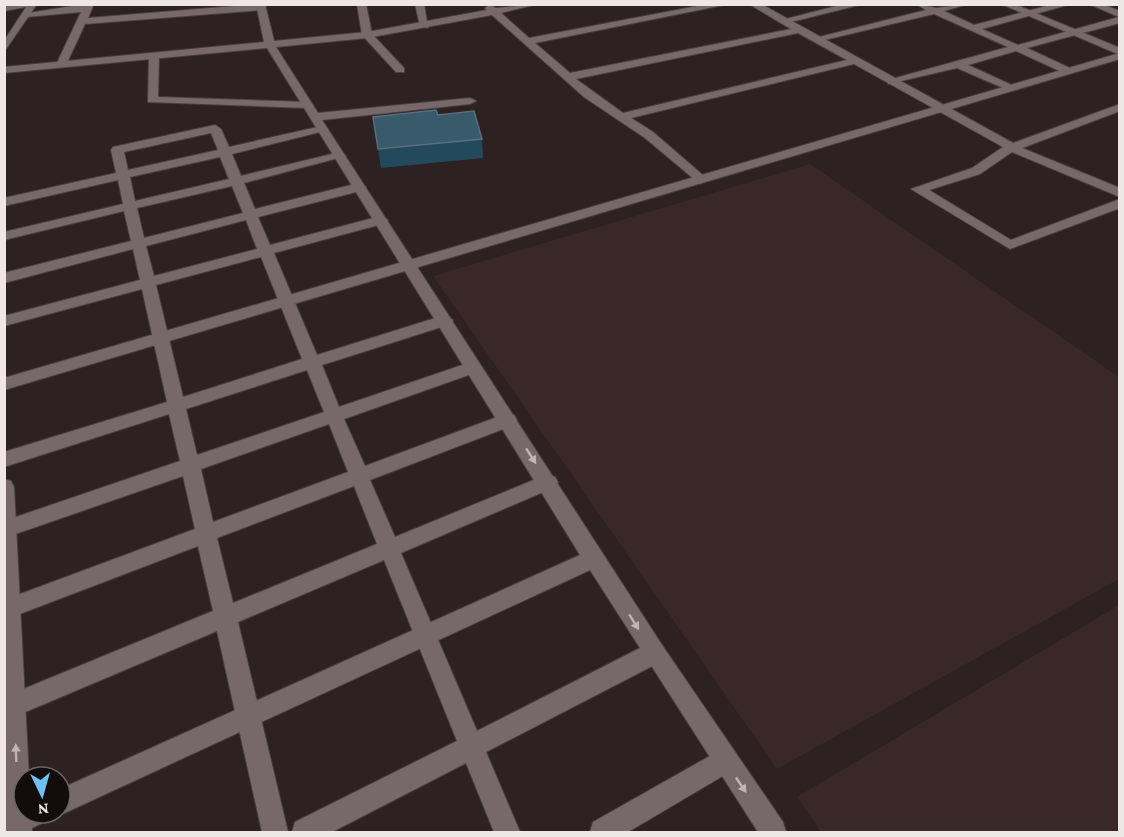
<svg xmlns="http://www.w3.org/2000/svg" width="1124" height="837" font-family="'Crimson Pro',serif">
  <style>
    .built { fill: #3a2828 }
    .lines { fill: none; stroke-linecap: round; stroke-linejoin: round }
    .lane-casing { stroke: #494040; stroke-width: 2 }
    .street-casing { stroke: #494040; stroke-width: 2 }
    .secondary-casing { stroke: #494040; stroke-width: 2 }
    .lane { fill: #776969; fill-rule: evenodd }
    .street { fill: #776969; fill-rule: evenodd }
    .secondary { fill: #776969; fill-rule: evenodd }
    .wall { fill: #23495c }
    .building { fill: #395a6b; stroke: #56707f; stroke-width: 1.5 }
    .oneway { fill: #bfb5b5 }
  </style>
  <rect width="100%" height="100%" fill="#2d2121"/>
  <g class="built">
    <path d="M810,164l309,213v202l-342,190 -344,-493z"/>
    <path d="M1119,605v227h-298l-24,-35z"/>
  </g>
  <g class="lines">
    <g class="lane-casing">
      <g id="lane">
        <path d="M85,4h9l-6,14 170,-14 8,3 -5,3 -176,14 -19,41 -9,2 -1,-2 25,-53 -54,5 -5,-3z"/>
        <path d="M357,4h9l6,30 32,34v4h-8l-34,-37z"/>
        <path d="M415,4h9l4,24 -8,-2z"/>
        <path d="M844,4h19l-80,20 -5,-3z"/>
        <path d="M916,4l20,4 32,-4 -24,7 30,14 80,-21h17l-89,25 36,16 101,-28 -30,-13h13l18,7v12l-93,25 45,21v4h-8l-48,-22 -48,14 46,21v4l-4,1 -53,-23 -69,16v-4l120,-33 -74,-33 -118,28 -5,-3 115,-29z"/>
        <path d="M4,5h33l-33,6z"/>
        <path d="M154,53l5,3 -1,41 149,5 6,3 -6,3 -159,-6 1,-46z"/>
        <path d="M215,125l6,4 8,18 93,-21 6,4 -96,24 9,22 99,-24 6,4 -102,27 11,26 104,-26 7,4 -2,3 -106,27 12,28 111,-29 7,4 -2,3 -112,30 43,102 128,-40 8,5 -2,4 -129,41 17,42 135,-46 8,6 -2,4 -136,48 21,47 143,-53 6,2 3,5 -3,5 -144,55 25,57 146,-60 7,-3 7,3 3,5 -3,5 -154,66 76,178 169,-86 8,-3 8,3 4,8 -4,8 -176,91 34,80h-26l-28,-69 -134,69h-40l3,-10 162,-81 -73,-181 -146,62 50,210h-26l-45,-201 -213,90v-24l209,-86 -15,-65 -194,74v-20l191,-71 -12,-53 -179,62v-17l176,-60 -11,-47 -165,53v-15l163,-50 -25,-113 -138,37v-10l136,-36 -7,-31 -129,34v-10l127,-32 -7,-30 -120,29v-8l119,-28 -5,-24 -114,26v-8l112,-25 -5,-23 2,-3zM211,133l7,17 -90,20 -4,-18zM220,157l9,22 -94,22 -5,-24zM232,186l11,27 -99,25 -7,-30zM246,220l11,29 -103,27 -8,-30zM261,257l41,102 -119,38 -27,-112zM307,370l17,42 -127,43 -11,-46zM329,424l19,48 -135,50 -12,-53zM354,486l23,58 -144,59 -16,-65z"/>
        <path d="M724,748l9,4 4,9 -4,9 -105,62h-38l3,-10z"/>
      </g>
    </g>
    <g class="street-casing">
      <g id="street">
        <path d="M28,4h9l-33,48v-11z"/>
        <path d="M256,4h9l9,37 93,-9 120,-22 -2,-2 5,-3 6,3 42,-4 -37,9 28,25 179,-34h21l-194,39 35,30 221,-44 -42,-25h12l252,139 107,-39v7l-98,37 98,40v9l-108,-45 -32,22 -51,16 82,50 109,-41v9l-110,41 -99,-60 61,-21 31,-21 -149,-83 -223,54 22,14 52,45 1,3 -6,4 -55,-46 -61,-41 -92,-82 -125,23 -91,9 42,66 152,-15 6,3 -6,3 -148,16 340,525 121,177 3,10h-28l-168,-262 -521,241 -9,4 -5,-2h5v-24l520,-234 -313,-507 -263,25v-6l260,-25zM798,33l49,27 -224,53 -47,-34z"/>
        <path d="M1001,4h13l106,44v7z"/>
        <path d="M4,479l7,2 3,6 15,290h-5v36h24l-4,9 -12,6v4h-28z"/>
      </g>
    </g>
    <g class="secondary-casing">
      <path id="secondary" d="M1120,53v6l-1116,331v-12z"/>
    </g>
    <use href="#lane" class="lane"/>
    <use href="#street" class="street"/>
    <use href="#secondary" class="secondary"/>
  </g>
  <path class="wall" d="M438,115l44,24 1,19 -102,10 -3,-19z"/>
  <path class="building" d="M436,110l2,5 36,-4 8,28 -104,10 -5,-32z"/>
  <defs><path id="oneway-solid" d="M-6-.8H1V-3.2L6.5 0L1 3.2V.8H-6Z" transform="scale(1.5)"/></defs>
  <g class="oneway">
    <use href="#oneway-solid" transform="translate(531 456) rotate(57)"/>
    <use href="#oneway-solid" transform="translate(634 622) rotate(58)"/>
    <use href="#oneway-solid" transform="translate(16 753) rotate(-92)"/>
    <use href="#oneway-solid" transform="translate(741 785) rotate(56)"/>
  </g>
  <rect width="1124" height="837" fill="none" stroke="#efe7e7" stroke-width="12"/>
  <g transform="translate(42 795) rotate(175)"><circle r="28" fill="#120c0c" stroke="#6a6464" stroke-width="1.5"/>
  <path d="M0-4.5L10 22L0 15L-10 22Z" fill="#6dc2f3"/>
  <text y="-9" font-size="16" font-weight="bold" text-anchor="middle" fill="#efe7e7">N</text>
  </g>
</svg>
